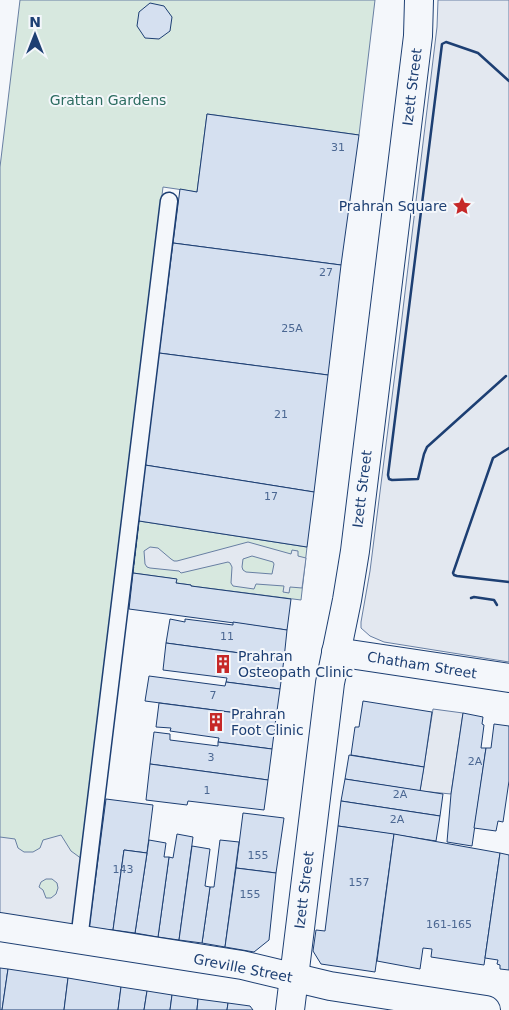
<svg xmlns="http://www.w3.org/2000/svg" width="509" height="1010" font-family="'DejaVu Sans',sans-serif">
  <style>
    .green { fill: #d7e8df; stroke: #687fa3 }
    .parking { fill: #e3e8f0; stroke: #687fa3; fill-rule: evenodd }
    .building { fill: #d5e0f0; stroke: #1d3f73 }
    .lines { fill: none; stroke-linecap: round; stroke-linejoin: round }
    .service-casing { stroke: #1d3f73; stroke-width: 19 }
    .minor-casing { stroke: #1d3f73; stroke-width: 30 }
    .tertiary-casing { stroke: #1d3f73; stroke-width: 30 }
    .service { stroke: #f4f7fb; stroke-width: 16 }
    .minor { stroke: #f4f7fb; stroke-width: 28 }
    .tertiary { stroke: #f4f7fb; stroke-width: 28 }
    .fence { stroke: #1d3f73; stroke-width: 1; stroke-dasharray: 6 2.5; stroke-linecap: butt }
    .wall { stroke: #1d3f73; stroke-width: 2.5 }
    .labels { text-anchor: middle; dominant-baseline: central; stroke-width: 4; stroke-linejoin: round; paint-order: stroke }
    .number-label { font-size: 11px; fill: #4b6792 }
    .street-label { font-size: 14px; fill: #1d3f73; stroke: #f4f7fb }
    .park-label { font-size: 14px; fill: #2c6c60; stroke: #f4f7fb }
    .poi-label { font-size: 14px; fill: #1d3f73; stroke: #f4f7fb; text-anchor: start }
  </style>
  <rect width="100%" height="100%" fill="#f4f7fb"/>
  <g class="green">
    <path d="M20,0h355l-16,135 -152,-21 -10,78 -34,-5 -88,721 -75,-11v-730z"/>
    <path d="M139,521l168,26 -6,53 -110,-14v-1l-15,-2v-4l-43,-6z"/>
  </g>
  <g class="parking">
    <path d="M438,0h71v662l-125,-20 -14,-6 -9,-8v-6l9,-51 30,-237 37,-307z"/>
    <path d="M248,542l43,12 1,-4 6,1v5l8,2 -4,30 -12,-1 -1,6 -6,-1 1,-6 -28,-2 -2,5 -21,-3 -2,-3 1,-16 -2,-4 -2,-1 -47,11 -2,-2 -29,-3 -3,-1 -2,-3 -1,-13 6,-4 8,1 13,11 3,2h3zM252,556l21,6 1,2 -2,10 -26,-2 -3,-2 -1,-3 1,-8z"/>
    <path d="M433,709l30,4 -12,81 -31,-3z"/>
    <path d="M61,835l10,16 11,8 16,3 -9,66 -89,-13v-78l15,2 3,9 6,4h9l7,-4 3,-8zM46,879h6l5,4 1,5 -2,6 -5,4h-5l-3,-8 -4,-3 2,-5z"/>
  </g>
  <g class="building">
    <path d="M150,3l14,3 8,11 -2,14 -11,8 -14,-1 -8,-12 2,-14z"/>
    <path d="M207,114l152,21 -18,130 -168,-22 7,-54 17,3z"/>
    <path d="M173,243l168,22 -13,110 -169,-22z"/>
    <path d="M159,353l169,22 -14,117 -169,-27z"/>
    <path d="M145,465l169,27 -7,55 -168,-26z"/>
    <path d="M133,573l44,6 -1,4 15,2v1l100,13 -4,31 -158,-21z"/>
    <path d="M170,619l15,3v-3l48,6v-3l54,8 -3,29 -118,-16z"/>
    <path d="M166,643l118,16 -4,30 -54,-7 1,-4 -64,-8z"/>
    <path d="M149,676l76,10 1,-4 54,7 -4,29 -131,-17z"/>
    <path d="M363,701l69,11 -8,55 -73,-12 4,-28h4z"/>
    <path d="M159,703l117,15 -4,31 -54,-7 1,-4 -49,-7 1,-3 -15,-1z"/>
    <path d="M463,713l20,4 -1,7 2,1 -3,23h5l-14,98 -25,-4 4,-48z"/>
    <path d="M494,724l15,2v55l-6,41 -5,-1 -2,10 -22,-3 12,-80h5z"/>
    <path d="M154,732l16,2v6l48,6v-4l54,7 -4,31 -118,-16z"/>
    <path d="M349,755l75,12 -4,24 -75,-12z"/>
    <path d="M150,764l118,16 -4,30 -76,-9 -1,4 -41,-5z"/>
    <path d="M345,779l98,15 -3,22 -99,-15z"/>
    <path d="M106,799l47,6 -6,48 -23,-3 -11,80 -24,-2z"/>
    <path d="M341,801l99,15 -4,25 -98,-15z"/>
    <path d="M243,813l41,5 -8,55 -40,-5z"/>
    <path d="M338,826l56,8 -19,138 -54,-8 -8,-13 3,-21 9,1z"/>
    <path d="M177,834l16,3 -14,103 -21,-3 11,-80 4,1z"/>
    <path d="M394,834l106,19 -16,112 -53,-8 1,-8 -9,-1 -3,21 -43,-8z"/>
    <path d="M149,840l17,3 -2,14h5l-11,80 -23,-4z"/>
    <path d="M220,840l19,2 -14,105 -23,-4 8,-56h4z"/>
    <path d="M192,846l18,3 -5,37 5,1 -8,56 -23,-3z"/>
    <path d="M124,850l23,3 -12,80 -22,-3z"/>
    <path d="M500,853l9,2v115l-9,-1v-4l-3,-1 1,-4 -13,-2z"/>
    <path d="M236,868l40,5 -7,67 -15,12 -29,-5z"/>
    <path d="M0,968l8,1 -6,41h-2z"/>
    <path d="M8,969l60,9 -4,32h-62z"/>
    <path d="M68,978l53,9 -3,23h-54z"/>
    <path d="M121,987l26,4 -3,19h-26z"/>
    <path d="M147,991l25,4 -2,15h-26z"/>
    <path d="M172,995l26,4 -1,11h-27z"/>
    <path d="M198,999l30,4 -1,7h-30z"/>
    <path d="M228,1003l22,3 3,4h-26z"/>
  </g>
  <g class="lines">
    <g class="service-casing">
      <path id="service" d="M79,940l90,-739"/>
    </g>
    <g class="minor-casing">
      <path id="minor" d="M0,927l242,38 88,21 156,24"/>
    </g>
    <g class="tertiary-casing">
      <g id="tertiary">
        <path d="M336,652l173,26"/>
        <path d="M290,1010l40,-327 17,-83 8,-49 63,-515 1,-36"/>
      </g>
    </g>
    <use href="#service" class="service"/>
    <use href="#minor" class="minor"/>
    <use href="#tertiary" class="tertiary"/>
    <path class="fence" d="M133,573l6,-52"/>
    <g class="wall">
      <path d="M506,376l-79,71 -3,7 -6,25 -26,1 -3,-1 -1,-4 54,-431 4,-2 3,1 29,10 31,28"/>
      <path d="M509,448l-16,10 -40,115 1,2 3,1 52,6"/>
      <path d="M471,598l3,-1 20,3 3,5"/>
    </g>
  </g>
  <defs>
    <g id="sight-bare" transform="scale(1.5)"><path d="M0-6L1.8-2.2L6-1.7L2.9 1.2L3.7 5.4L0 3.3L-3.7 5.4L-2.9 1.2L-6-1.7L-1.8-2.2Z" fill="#c62828" stroke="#f4f7fb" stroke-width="2.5" paint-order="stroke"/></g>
    <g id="building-bare" transform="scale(1.5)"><path d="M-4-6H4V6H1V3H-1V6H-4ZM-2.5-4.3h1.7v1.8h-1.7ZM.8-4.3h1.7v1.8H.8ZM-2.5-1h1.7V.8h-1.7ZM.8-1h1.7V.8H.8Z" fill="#c62828" stroke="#f4f7fb" stroke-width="2.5" paint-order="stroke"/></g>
  </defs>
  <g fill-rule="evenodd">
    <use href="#sight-bare" x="462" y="206"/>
    <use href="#building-bare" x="223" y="664"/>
    <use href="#building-bare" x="216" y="722"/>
  </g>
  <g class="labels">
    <g class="number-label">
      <text x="338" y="147">31</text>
      <text x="326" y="272">27</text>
      <text x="292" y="328">25A</text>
      <text x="281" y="414">21</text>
      <text x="271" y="496">17</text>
      <text x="227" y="636">11</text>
      <text x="213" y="695">7</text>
      <text x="211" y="757">3</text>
      <text x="475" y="761">2A</text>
      <text x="207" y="790">1</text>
      <text x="400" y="794">2A</text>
      <text x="397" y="819">2A</text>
      <text x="258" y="855">155</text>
      <text x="123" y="869">143</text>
      <text x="359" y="882">157</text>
      <text x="250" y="894">155</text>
      <text x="449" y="924">161-165</text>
    </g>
    <g class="street-label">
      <text transform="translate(412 87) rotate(-83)">Izett Street</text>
      <text transform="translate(362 489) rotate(-83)">Izett Street</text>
      <text transform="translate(422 665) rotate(9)">Chatham Street</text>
      <text transform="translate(304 890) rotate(-83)">Izett Street</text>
      <text transform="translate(243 968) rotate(11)">Greville Street</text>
    </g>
    <g class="park-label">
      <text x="108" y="100">Grattan Gardens</text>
    </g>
    <g class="poi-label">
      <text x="447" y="206" text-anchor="end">Prahran Square</text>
      <text x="238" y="656">Prahran<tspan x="238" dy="16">Osteopath Clinic</tspan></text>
      <text x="231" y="714">Prahran<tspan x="231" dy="16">Foot Clinic</tspan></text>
    </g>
  </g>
  <g transform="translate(35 35)" stroke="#f4f7fb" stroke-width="4" paint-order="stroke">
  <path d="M0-4L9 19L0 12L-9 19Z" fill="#1d3f73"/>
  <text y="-8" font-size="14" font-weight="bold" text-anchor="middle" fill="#1d3f73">N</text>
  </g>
</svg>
